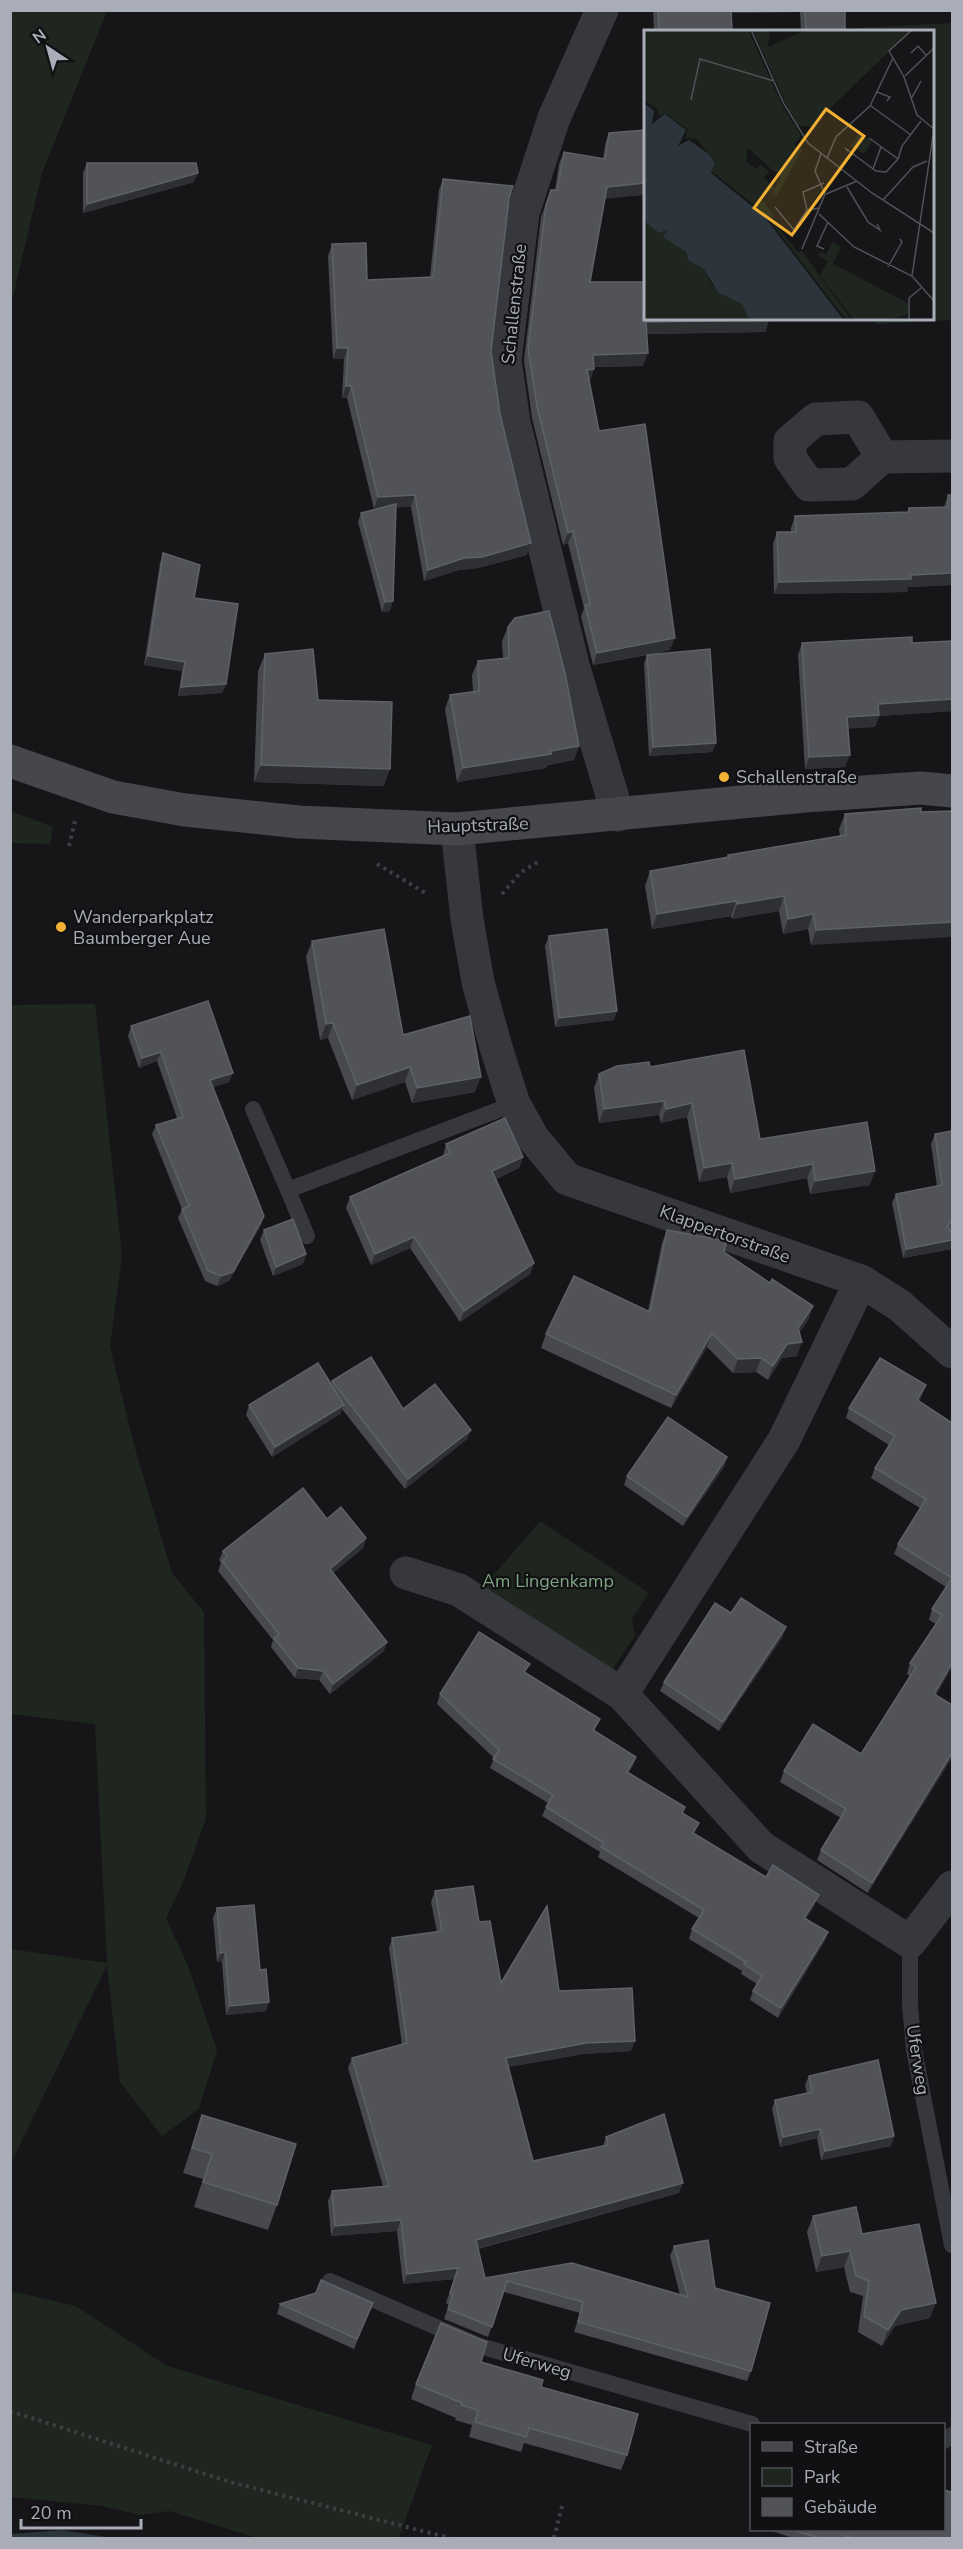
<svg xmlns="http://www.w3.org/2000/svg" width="963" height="2549" font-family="'Nunito Sans',sans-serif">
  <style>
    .green { fill: #1e261f }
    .water { fill: #2c353c }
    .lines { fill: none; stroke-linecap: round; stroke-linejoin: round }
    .path { stroke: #3d3f44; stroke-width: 4; stroke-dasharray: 3 4.5; stroke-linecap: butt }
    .lane { stroke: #37383d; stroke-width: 16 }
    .street { stroke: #37383d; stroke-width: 33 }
    .secondary { stroke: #45474d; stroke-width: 33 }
    .wall { fill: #47494d }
    .shaded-wall { fill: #2f3033 }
    .building { fill: #525359; stroke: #5f6168; stroke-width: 1.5 }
    .poi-dot { fill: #f2b134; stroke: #111113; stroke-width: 2 }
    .labels { text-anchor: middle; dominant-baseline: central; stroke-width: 4.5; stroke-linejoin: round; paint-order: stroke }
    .street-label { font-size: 18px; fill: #a8adb8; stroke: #111113 }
    .poi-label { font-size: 18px; fill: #a8adb8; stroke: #111113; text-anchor: start }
    .park-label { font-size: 18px; fill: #7fa381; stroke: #111113 }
    .inset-road { fill: none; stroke: #505258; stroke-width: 1.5 }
    .view { fill: #f2b134; fill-opacity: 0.15; stroke: #f2b134; stroke-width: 3 }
    .inset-edge { fill: none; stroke: #a8adb8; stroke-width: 3 }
  </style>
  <rect width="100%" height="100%" fill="#161618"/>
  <g class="green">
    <path d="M11,10l96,1 -65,162 -31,132z"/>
    <path d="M952,23v297l-76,4 -1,-6h57v-286h-76l-1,-4z"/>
    <path d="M10,811l43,16 -3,17 -39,-1z"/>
    <path d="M95,1004l27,252 -12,90 24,99 38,128 32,39 2,207 -24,66 -16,33 22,48 29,84 -18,59 -37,27 -42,-54 -13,-117 -96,198v-214l96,14 -12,-239 -84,-10v-709z"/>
    <path d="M540,1521l109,72 -17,26 3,17 -25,37 -130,-82z"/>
    <path d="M11,2291l65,15 91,60 265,79 -33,93h-141l-89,-27 -29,4 -38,-9 -91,-9z"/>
  </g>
  <path class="water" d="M62,2530l51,8h-102v-4z"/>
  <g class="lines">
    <g class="path">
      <path d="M69,846l6,-25"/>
      <path d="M377,864l50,30"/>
      <path d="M502,894l18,-21 21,-13"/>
      <path d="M10,2411l220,71 220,56"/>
      <path d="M554,2538l8,-32"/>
    </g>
    <g class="lane">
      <path d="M253,1109l35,81 226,-86"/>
      <path d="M288,1190l19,46"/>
      <path d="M910,1942v63l4,45 38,195"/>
      <path d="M330,2281l150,65 272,78"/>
      <path d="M944,2441l8,-6"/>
    </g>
    <g class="street">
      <path d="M602,10l-48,108 -31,95 -18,147 9,62 59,243 45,150"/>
      <path d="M882,457l-24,-40 -42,2 -26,22v17l19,27 43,-1 30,-27 70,-1"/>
      <path d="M457,829l10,90 11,63 17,62 19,60 19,34 34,41 294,102 38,24 53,47"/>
      <path d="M861,1281l-77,159 -162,254 139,153 149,95 42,-55"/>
      <path d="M406,1573l53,17 163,104"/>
    </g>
    <path class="secondary" d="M10,761l103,36 72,13 114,12 158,7 348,-33 116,-8 31,3"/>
  </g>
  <g class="wall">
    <path d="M653,10h192v22h-44l-1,-20 -69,1 1,19h-78z"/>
    <path d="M609,133l-4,66 -15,83 179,38 -4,12 -118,2 -4,32 -49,1v2l-5,12 10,50 71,219 -22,5 68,88 -4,9 -63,4 -5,-92 3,-9 -54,10 -12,-48 3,-9 -16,-65 -5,2 -31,-127 -8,-58 17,-143 10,-27h4l4,-26 5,-12 39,7 2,-14z"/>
    <path d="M87,163l107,19 -111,31v-40z"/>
    <path d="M443,179l66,20 -18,152 9,63 27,141 -49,13 -19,2 -35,11 -13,-74h-15l-6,104 -8,1 -24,-90 3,-9 13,-4 -27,-111h-5l2,-39h-11l-5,-103 4,-12 35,36 63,-3 9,-87z"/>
    <path d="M948,495l4,90 -44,2 -1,5 -133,2 -1,-50 4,-12h14v-4l4,-12 112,-4 2,-4 35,-1z"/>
    <path d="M163,553l31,45 32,86 -4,9 -44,3 4,-25 -38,-6 16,-102z"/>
    <path d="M508,627l71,119 -5,14 -26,5 -2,3 -89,14 -12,-73 5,-14 23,-3 -1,-17 6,-14 25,-3 -1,-17z"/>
    <path d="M952,641v70l-73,5 -4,11 -27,1 -3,39 -40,2 -7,-114 4,-12h110z"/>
    <path d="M265,654l53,46 66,86 -130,-4 4,-111z"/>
    <path d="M921,808l-110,137 -3,-16 -25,5 -4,-23 -47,8 -1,-3 -79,13 -7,-43 5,-15 77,-14 1,-2 112,-19 -1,-7 6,-15z"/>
    <path d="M549,936l65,84 -59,7 -10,-81z"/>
    <path d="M312,941l91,94 72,57 -63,11 -7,-21 -53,18 -24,-62 -8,2 -14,-83z"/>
    <path d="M131,1026l98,56 -16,5 51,129 -3,9 -32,56 -12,5 -12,-5 -27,-63 4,-9 -30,-75 4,-9 21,-7 -20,-57 -18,7 -11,-32z"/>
    <path d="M650,1067l110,72 110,46 -60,9 -3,-16 -77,15 -3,-16 -28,5 -12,-65 -26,6 -2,-8 -60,8 -5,-35 5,-14z"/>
    <path d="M952,1131v118l-49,9 -11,-55 4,-9 41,-8 -6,-42 4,-10z"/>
    <path d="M446,1144l77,13 -4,11 -23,11 38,84 -4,11 -70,48 -50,-74 -39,17 -25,-57 4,-11 93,-41z"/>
    <path d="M264,1230l42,24 -3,10 -30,12 -13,-36z"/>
    <path d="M667,1230l57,22 46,31 43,23 -5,14 -9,13 -2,23 -15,2 -14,22 -12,-8 -23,1 -26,-26 -36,61 -130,-60 5,-14 102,-23 14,-68z"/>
    <path d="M332,1381l71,28 68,21 -4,9 -62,50 -63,-80 -2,5 -68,43 -26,-42 3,-10 82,-21z"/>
    <path d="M926,1385l-4,10 -3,6 33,22v244l-16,28 16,10 -84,188 -51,-33 4,-10 20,-32 -61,-36 4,-11 77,-17 49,-78 -3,-2 3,-11 26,-39 -7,-4 3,-11 14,-22 -52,-33 4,-10 22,-36 -49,-30 4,-10 14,-23 -43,-27 3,-10z"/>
    <path d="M727,1457l-3,10 -41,59 -59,-41 3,-9z"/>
    <path d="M366,1538l-3,10 -30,25 51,78 -54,43 -11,-14 -24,-2 -24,-31 2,-7 -55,-69 3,-8 -2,-3 4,-9z"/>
    <path d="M731,1613l52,23 -64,95 -59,-40 4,-9z"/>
    <path d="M526,1673l74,46 -6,12 39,35 -5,7 57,34 -2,6 12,21 71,43 49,27 -9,15 22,13 -4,10 -46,76 -28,-18 3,-9 4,-7 -16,-10 1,-3 -53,-32 3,-10 7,-11 -101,-61 2,-5 -58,-36 6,-13 -58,-35 4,-10 -57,-54 3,-10z"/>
    <path d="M435,1891l44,31 22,61 58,8 72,60 -48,3 -75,13 25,94 70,-15 3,-9 73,56 -201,56 7,29 195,17 -10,-39 4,-10 41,42 36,83 -4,10 -173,-49 6,-19 -76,-21 -16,45 -44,-18 5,-14 -3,-2 8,-24 -51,5 -6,-53 -66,5 -3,-35 4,-10 51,-5 -35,-118 4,-10 50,-13 -13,-97 3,-10 45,-6 -6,-30z"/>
    <path d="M217,1908l43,62 6,41 -40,4 -4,-53h-5l-4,-44z"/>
    <path d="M809,2076l85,60 -3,10 -70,14 -4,-22 -37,9 -8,-38 3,-9 32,-7 -2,-8z"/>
    <path d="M202,2115l75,90 -9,25 -74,-23 9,-28 -20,-6z"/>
    <path d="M813,2216l49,18 68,84 -35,8 -13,20 -24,-14 5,-36 -13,-4 -6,-25 -28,5 -9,-40z"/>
    <path d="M373,2303l-19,46 -77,-35 3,-10z"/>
    <path d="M481,2362l60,25 86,68 -6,15 -97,-27 -3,9 -52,-15 3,-12 -17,-5 1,-2 -45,-19 5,-15z"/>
    <path d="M766,2529h178l8,9h-159z"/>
  </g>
  <g class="shaded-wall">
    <path d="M728,10h72v2l-73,1z"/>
    <path d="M198,173l-4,9 -111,31 4,-9z"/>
    <path d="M645,183v12l-42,4 4,-12z"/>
    <path d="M769,320l-4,12 -123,2 4,-12z"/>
    <path d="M337,348h11l-4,11h-11z"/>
    <path d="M648,353l-5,13 -54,1 4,-12z"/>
    <path d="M594,369l-4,12 -8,1 5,-12z"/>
    <path d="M346,386h5l-4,12h-5z"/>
    <path d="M415,495l-4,12 -37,2 4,-12z"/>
    <path d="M573,531l-5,12 -5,2 5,-12z"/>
    <path d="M531,543l-4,12 -49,13 -19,2 -35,11 4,-11 36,-12z"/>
    <path d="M952,573v12l-44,2 -1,5 -133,2 5,-12 132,-7z"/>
    <path d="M393,601l-3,10 -8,1 3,-10z"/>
    <path d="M675,638l-5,12 -77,15 4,-12z"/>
    <path d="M148,656l37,6 -3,9 -38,-6z"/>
    <path d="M226,684l-4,9 -44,3 3,-9z"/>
    <path d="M952,699v12l-73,5 -4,11 -32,2 4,-12 31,-13z"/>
    <path d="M716,743l-4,9 -63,4 4,-9z"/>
    <path d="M579,746l-5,14 -26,5 -2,3 -89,14 6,-14z"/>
    <path d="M850,755l-5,12 -40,2 4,-12z"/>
    <path d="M261,765l129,4 -6,17 -130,-4z"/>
    <path d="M784,896l-5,15 -47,8 5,-15z"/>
    <path d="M736,901l-5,15 -79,13 5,-15z"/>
    <path d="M813,914l-5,15 -25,5 5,-15z"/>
    <path d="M952,922v15l-141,8 5,-15z"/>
    <path d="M617,1011l-3,9 -59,7 4,-9z"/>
    <path d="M333,1023l-5,15 -8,2 6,-16z"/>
    <path d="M161,1052l-4,9 -18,7 3,-10z"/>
    <path d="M410,1067l-5,15 -53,18 5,-15z"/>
    <path d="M233,1073l-4,9 -22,7 3,-9z"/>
    <path d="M481,1077l-6,15 -63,11 5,-15z"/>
    <path d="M664,1101l-5,14 -60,8 5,-14z"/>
    <path d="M692,1103l-5,14 -26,6 5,-14z"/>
    <path d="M523,1157l-4,11 -31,14 4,-11z"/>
    <path d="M732,1163l-5,14 -28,5 5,-14z"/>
    <path d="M813,1164l-6,14 -77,15 5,-14z"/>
    <path d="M875,1171l-5,14 -60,9 5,-13z"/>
    <path d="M264,1216l-3,9 -32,56 -12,5 4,-10z"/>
    <path d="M414,1237l-4,11 -39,17 4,-11z"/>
    <path d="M952,1240v9l-49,9 3,-9z"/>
    <path d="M306,1254l-3,10 -30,12 3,-9z"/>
    <path d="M534,1263l-4,11 -70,48 4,-11z"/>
    <path d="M813,1306l-5,14 -15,22 5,-14z"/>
    <path d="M712,1333l-5,14 -36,61 5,-13z"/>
    <path d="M802,1342l-5,14 -15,2 -14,22 5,-14 14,-22z"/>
    <path d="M761,1358l-5,14 -23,1 5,-14z"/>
    <path d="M926,1385l-4,10 -9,16 4,-11z"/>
    <path d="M344,1405l-4,9 -68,43 3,-10z"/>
    <path d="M471,1430l-4,9 -62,50 3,-10z"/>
    <path d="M727,1457l-3,10 -41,59 4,-9z"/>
    <path d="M366,1538l-3,10 -36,30 3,-9z"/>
    <path d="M786,1627l-3,9 -64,95 4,-9z"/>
    <path d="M387,1642l-3,9 -54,43 3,-10z"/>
    <path d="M952,1663v4l-21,37 3,-10z"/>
    <path d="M298,1668l25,3 -4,9 -24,-2z"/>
    <path d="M952,1753v5l-84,135 4,-10z"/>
    <path d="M636,1757l-3,9 -10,15 4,-9z"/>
    <path d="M819,1895l-4,9 -14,23 3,-9z"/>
    <path d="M828,1932l-4,10 -46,76 3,-10z"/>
    <path d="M225,1952l-3,10h-5l4,-9z"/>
    <path d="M269,2002l-3,9 -40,4 4,-9z"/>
    <path d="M635,2041l-4,10 -48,3 -81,14 4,-10 80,-15z"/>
    <path d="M820,2129l-3,9 -37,9 3,-10z"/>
    <path d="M894,2136l-3,10 -70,14 4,-9z"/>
    <path d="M683,2183l-4,10 -207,57 4,-10z"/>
    <path d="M401,2220l-4,11 -66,5 4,-10z"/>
    <path d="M850,2251l-6,16 -28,5 6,-16z"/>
    <path d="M458,2268l-4,11 -51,5 4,-10z"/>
    <path d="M936,2303l-6,15 -35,8 -13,20 6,-16 13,-20z"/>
  </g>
  <g class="building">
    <path d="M658,10h73l1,22h-73z"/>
    <path d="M805,10h40v22h-39z"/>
    <path d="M645,130v53l-38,4 -17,95h55v36h124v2l-123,2 2,31 -55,2 1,14 -7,1 12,61 46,-7 30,214 -78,15 -12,-48 5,-1 -17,-73 -5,2 -31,-127 -9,-58 18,-143 5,-15h6l7,-38 41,7 4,-26z"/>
    <path d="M87,163h109l2,10 -111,31z"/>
    <path d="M443,179l70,7 -4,13 -18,152 9,63 31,129 -49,14 -18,1 -36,12 -13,-75 -37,2 -27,-111h-5l2,-38h-11l-5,-104 34,-1 1,37 66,-3z"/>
    <path d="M948,495h4v78l-41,2v4l-132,3 -2,-50h19l-1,-16 114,-4v-4l39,-1z"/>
    <path d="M396,504l-3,97 -8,1 -24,-89z"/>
    <path d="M163,553l37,12 -6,33 44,6 -12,80 -45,3 4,-25 -37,-6z"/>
    <path d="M549,611l16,62 14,73 -28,5v3l-88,14 -13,-73 29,-4 -1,-30 31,-3 -1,-31 7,-9z"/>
    <path d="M912,637v6l40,-2v58l-74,5 1,11 -32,2 3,38 -41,2 -7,-114z"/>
    <path d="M313,649l5,51 74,2 -2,67 -129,-4 4,-111z"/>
    <path d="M710,649l6,94 -63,4 -6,-92z"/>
    <path d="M921,808v4l31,-1v111l-136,8 -3,-16 -25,5 -4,-23 -47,8 -1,-3 -79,13 -7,-43 79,-14 -1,-2 118,-20 -1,-21z"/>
    <path d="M384,929l19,106 67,-19 11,61 -64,11 -7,-21 -53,18 -24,-62 -7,1 -14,-83z"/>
    <path d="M607,929l10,82 -58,7 -10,-82z"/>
    <path d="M208,1001l25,72 -23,7 54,136 -31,56 -12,4 -13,-5 -26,-62 7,-3 -33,-81 27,-8 -22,-65 -19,6 -11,-32z"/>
    <path d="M744,1050l16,89 107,-17 8,49 -60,10 -2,-17 -78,15 -3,-16 -28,5 -12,-65 -26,6 -2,-8 -60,8 -5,-35 18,-8 32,-4 1,5z"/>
    <path d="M505,1118l18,39 -31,14 42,92 -70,48 -50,-74 -39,17 -25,-57 100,-44 -4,-9z"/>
    <path d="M952,1131v91v-1l-5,5 5,8v6l-46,9 -10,-55 46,-9 -7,-51z"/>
    <path d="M293,1219l13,35 -30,13 -12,-37z"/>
    <path d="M667,1230l60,11 -3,11 46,31 2,-4 41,27 -15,22 4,14 -15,2 -14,22 -12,-8 -23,1 -26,-26 -36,62 -130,-61 28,-58 76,36z"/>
    <path d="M371,1357l32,52 32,-25 36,46 -63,49 -76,-98z"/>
    <path d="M880,1358l46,27 -9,15 35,23v240l-18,31 18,11v48l-80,130 -51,-33 25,-41 -62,-38 29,-47 48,30 55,-87 -6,-4 32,-48 -10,-6 20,-31 -54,-34 28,-45 -51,-31 20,-32 -46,-28z"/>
    <path d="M318,1363l26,42 -69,42 -26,-42z"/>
    <path d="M668,1417l59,40 -40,60 -60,-41z"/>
    <path d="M303,1488l24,31 14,-12 25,31 -36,31 57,73 -54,42 -10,-13 -25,-3 -24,-30 5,-4 -57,-73 5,-4 -4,-6z"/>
    <path d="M741,1598l45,29 -63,95 -59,-40 51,-79 16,10z"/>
    <path d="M479,1632l51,32 -6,8 76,47 -7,11 43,27 -9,15 58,35 -3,6 17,10 -6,10 73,44 7,-12 46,30 -15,23 24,14 -47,76 -28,-17 9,-15 -18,-12 2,-2 -54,-33 12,-19 -103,-63 3,-4 -58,-36 7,-12 -60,-36 6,-9 -59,-56z"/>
    <path d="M473,1886l6,36 11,-1 11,62 46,-77 12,85 73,-3 3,53 -49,2 -80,15 27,103 75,-16 -2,-8 58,-23 19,69 -207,57 9,38 87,-15 116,34 -14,-51 34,-6 7,48 55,15 -19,68 -173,-49 5,-20 -76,-21 -15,46 -44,-18 5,-15 -3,-1 8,-25 -51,6 -6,-54 -66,6 -3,-35 57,-5 -37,-128 55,-15 -15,-105 50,-7 -7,-40z"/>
    <path d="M254,1905l6,65 6,-1 3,33 -39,4 -5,-54 -4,1 -4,-45z"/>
    <path d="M878,2060l16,76 -69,15 -5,-22 -37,8 -8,-37 37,-8 -3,-16z"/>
    <path d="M202,2115l94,29 -19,61 -74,-23 9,-28 -20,-6z"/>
    <path d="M856,2207l6,27 57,-10 17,79 -35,7 -13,20 -24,-14 5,-35 -13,-5 -6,-25 -28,5 -9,-40z"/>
    <path d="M321,2280l52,23 -16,36 -77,-35 36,-11z"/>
    <path d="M441,2323l46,19 -6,20 62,18 -2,7 97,27 -11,41 -98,-27 -3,9 -51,-15 3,-12 -17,-5 1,-2 -46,-19z"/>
    <path d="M944,2490l8,2v46h-18l-10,-1v1h-66l-13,-2v2h-25l-24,-7 1,-2h147z"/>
  </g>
  <g class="poi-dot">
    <circle cx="724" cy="777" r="6"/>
    <circle cx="61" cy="927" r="6"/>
  </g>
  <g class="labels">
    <g class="street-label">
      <text transform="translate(514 304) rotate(-84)">Schallenstraße</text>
      <text transform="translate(478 825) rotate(-2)">Hauptstraße</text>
      <text transform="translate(725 1234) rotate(20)">Klappertorstraße</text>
      <text transform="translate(918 2060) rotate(81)">Uferweg</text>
      <text transform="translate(537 2363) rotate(16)">Uferweg</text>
    </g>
    <g class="poi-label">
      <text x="736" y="777">Schallenstraße</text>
      <text x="73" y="917">Wanderparkplatz<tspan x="73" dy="21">Baumberger Aue</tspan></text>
    </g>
    <g class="park-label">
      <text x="548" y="1581">Am Lingenkamp</text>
    </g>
  </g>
  <g transform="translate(644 30)">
    <rect width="290" height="290" fill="#161618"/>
    <path d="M0,0h104l36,79 17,27 -7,8 8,6 -25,45 -5,1 2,-7 -14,7 14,20 -4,3 28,33 4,-1 49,68 -7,-2 -82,-106 -51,-40 4,-11 -19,-21 -11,-1 3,-8 -22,-16 -8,1v-6l-14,-9zM104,118l33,30 -6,10 -11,-10 5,-6 -8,-8 -5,5 -10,-8zM109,0h17l-2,17 38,-17h105l-100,97 -13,-2 -11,-19zM215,104l13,7 -8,13 -13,-8zM0,191l24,9 -4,7 22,15 3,9 14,6 9,18 30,19 7,15h-105zM188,212l9,5 -8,17 75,39v11l-15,5h-40l-33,-44 8,-14 -11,-6 5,-3 4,3z" fill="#1e261f" fill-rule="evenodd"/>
    <path d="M0,73l10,8 -2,13 13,-10 21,16 -8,16 11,-6 20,14 6,8 -4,11 53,43 79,103h-94l-7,-15 -23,-11 -16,-25 -14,-7 -3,-9 -23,-15 4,-7 -8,3 -15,-12z" fill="#2c353c"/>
    <path class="inset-road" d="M107,0l33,74 24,39 64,50 62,40M268,0l-23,21 15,26 13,38 17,14M267,23l7,-7 8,9M261,46l29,-28M233,62l13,5 -3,4M267,69l10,-18M47,70l9,-41 74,22M227,76l40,29M225,108l29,21M204,121l-3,-3 31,23 10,1 12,-13 4,-13 19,-25M183,128l9,-21 34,-31 23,-48M229,139l8,-22M203,157l21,35 12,8 -3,-6M182,164l31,-13M239,170l30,-33 14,-6M131,177l19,23 13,-20 13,-2M163,180l-4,-18 21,-9M175,184l35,33 58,29 22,25M158,219l23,-55 -10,-23 6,-17M180,219l-7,-3 11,-24M244,237l14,-25 -2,-3M268,246l22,-147M265,289v-21l12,-10"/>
    <path class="view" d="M182,79l38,27 -72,99 -38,-27z"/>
    <rect width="290" height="290" class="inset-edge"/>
  </g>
  <rect width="963" height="2549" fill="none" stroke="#a8adb8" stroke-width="24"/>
  <rect x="750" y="2423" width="195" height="108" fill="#111113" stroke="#4d4f55" stroke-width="1.5"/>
  <rect x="762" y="2442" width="30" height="9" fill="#45474d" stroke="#4d4f55" stroke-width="1.5"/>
  <text x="804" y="2453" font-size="18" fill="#a8adb8">Straße</text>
  <rect x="762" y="2468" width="30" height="18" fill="#1e261f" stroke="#4d4f55" stroke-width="1.5"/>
  <text x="804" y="2483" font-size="18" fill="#a8adb8">Park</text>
  <rect x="762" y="2498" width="30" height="18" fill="#525359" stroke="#4d4f55" stroke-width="1.5"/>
  <text x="804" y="2513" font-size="18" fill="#a8adb8">Gebäude</text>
  <g transform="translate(48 48) rotate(324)" stroke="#111113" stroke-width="4.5" paint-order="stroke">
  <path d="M0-4.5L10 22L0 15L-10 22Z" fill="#a8adb8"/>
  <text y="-9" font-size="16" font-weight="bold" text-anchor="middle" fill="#a8adb8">N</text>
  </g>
  <path d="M21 2519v9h120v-9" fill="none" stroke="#a8adb8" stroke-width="3"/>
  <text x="30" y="2519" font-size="18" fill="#a8adb8" stroke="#111113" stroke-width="4.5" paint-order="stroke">20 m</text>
</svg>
